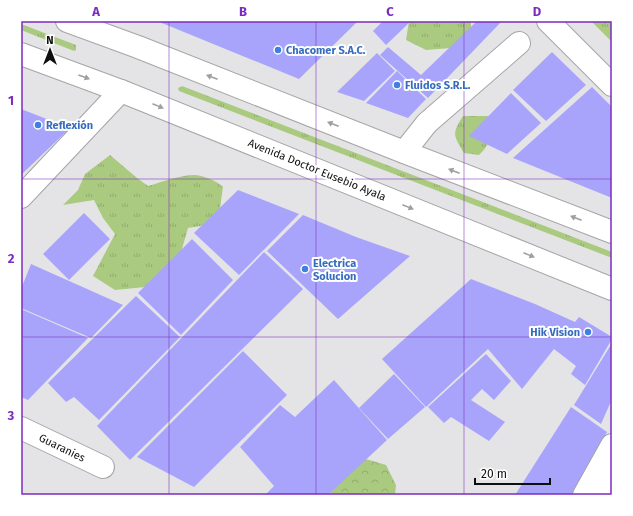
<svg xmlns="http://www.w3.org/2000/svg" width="633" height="516" font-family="'Fira Sans',sans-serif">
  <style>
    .grass { fill: url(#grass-tufts) }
    .forest { fill: url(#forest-crowns) }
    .building { fill: #a9a4fb }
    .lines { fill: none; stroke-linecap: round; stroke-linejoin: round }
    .minor-casing { stroke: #a5a5a7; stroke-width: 24 }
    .highway-casing { stroke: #a5a5a7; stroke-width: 24 }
    .minor { stroke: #fff; stroke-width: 22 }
    .highway { stroke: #fff; stroke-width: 22 }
    .oneway { fill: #9f9f9f }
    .grid { fill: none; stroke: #7b2cbf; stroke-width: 1; stroke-opacity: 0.55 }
    .shop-dot { fill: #3f7fe0; stroke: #fff; stroke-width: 1.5 }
    .labels { text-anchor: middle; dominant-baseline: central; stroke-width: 4; stroke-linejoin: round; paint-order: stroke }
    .shop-label { font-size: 11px; font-weight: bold; fill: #366cbe; stroke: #fff; text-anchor: start }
    .street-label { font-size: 11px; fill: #0f0f0f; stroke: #fff }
    .neatline { fill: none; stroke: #7b2cbf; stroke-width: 1.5 }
    .grid-label { font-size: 13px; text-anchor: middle; font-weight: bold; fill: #7b2cbf }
  </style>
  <defs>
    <pattern id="grass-tufts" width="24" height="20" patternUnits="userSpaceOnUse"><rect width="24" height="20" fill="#aaca80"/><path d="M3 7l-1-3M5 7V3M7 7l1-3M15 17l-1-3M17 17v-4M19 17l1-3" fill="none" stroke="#91ac6d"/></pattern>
    <pattern id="forest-crowns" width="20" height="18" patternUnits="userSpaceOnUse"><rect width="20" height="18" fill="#aaca80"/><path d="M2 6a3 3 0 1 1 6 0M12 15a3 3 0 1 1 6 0" fill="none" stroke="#91ac6d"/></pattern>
  </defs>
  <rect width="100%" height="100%" fill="#e4e4e6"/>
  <g class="grass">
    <path d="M409,21h62v8l-20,19 -25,2 -20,-10z"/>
    <path d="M591,21h21v21z"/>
    <path d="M21,24l55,21v5l-2,1 -53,-21z"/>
    <path d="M182,86l430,166v6l-433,-167 -1,-3z"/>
    <path d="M463,116h25c4,17 4,27 -9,39l-15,-2c-10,-17 -13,-19 -1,-37z"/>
    <path d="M110,155l27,23 11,8c14,-4 32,-11 46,-11 8,0 23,6 29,12l-3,21 -8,16 -24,4 -6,21 -3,32 -13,4 -51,5 -22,-14 22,-42 -12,-16 -9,-18 -31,5 15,-15 7,-16z"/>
  </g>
  <path class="forest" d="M366,459l20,6 10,20 -1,10h-65l6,-30z"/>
  <g class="building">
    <path d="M157,21h201l-59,58z"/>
    <path d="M383,21h28l-25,24 -13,-14z"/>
    <path d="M477,21h25l-74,77 -48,-43 8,-8 33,28z"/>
    <path d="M552,52l34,33 -40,36 -33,-31z"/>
    <path d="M377,53l18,18 -31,30 -27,-9z"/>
    <path d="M397,71l29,28 -18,19 -42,-15z"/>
    <path d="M592,87l20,20v91l-99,-40z"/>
    <path d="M511,93l30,30 -34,31 -38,-18z"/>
    <path d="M21,109l49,19 -49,47z"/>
    <path d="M238,190l61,24 -60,61 -45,-42z"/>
    <path d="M84,213l26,26 -41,41 -26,-26z"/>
    <path d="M303,215l53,22 54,19 -72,63 -71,-68z"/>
    <path d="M192,239l41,41 -52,55 -43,-42z"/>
    <path d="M264,252l39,37 -173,171 -33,-34z"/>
    <path d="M31,264l92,41 -32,33 -70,-30v-19z"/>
    <path d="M471,279l64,25 40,18 4,-5 33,20v2l-27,46 -14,-11 5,-8 -22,-17 -32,40 -34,-40 -62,58 -44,-48z"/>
    <path d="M136,296l44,41 -81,83 -25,-23 -8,5 -18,-19z"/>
    <path d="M21,309l67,29 -60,62 -7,-3z"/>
    <path d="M612,343v56l-11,25 -27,-19z"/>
    <path d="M243,351l44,44 -93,92 -57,-30z"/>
    <path d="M486,354l25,27 -17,19 -12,-11 -11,11 34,22 -16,19 -38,-24 -7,6 -16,-16z"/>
    <path d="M394,374l31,33 -37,32 -29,-31z"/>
    <path d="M334,380l53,60 -59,55h-63l9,-9 -34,-39 40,-42 15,12z"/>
    <path d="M571,407l36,25 -35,63h-57z"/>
  </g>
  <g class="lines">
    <g class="minor-casing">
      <g id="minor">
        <path d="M548,21l64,64"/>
        <path d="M404,152l23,-29 92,-80"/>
        <path d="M21,197l100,-106"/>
        <path d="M21,428l82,39"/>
      </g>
    </g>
    <g class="highway-casing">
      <g id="highway">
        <path d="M67,21l71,26 266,105 208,80"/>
        <path d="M21,54l100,37 491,198"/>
        <path d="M584,495l28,-50"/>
        <path d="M602,495l10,-18"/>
      </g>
    </g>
    <use href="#minor" class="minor"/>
    <use href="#highway" class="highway"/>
  </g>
  <defs><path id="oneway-solid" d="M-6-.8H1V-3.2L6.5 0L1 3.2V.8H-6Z"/></defs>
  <g class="oneway">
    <use href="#oneway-solid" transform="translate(84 77) rotate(20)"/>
    <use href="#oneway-solid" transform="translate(212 77) rotate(-159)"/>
    <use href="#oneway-solid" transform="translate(158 106) rotate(22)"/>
    <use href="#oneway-solid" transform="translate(333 124) rotate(-159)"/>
    <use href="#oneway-solid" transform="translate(454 171) rotate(-159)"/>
    <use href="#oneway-solid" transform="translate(408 207) rotate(22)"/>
    <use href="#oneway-solid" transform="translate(576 218) rotate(-159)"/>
    <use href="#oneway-solid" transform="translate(529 255) rotate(22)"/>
  </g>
  <path class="grid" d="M169,21v474M316,21v474M464,21v474M21,179h591M21,337h591"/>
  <g class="shop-dot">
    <circle cx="278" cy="50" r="4"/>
    <circle cx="397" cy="85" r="4"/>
    <circle cx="38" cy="125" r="4"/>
    <circle cx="305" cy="269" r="4"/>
    <circle cx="588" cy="332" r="4"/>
  </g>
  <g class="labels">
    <g class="shop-label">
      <text x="286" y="50">Chacomer S.A.C.</text>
      <text x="405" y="85">Fluidos S.R.L.</text>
      <text x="46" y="125">Reflexión</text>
      <text x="313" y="263">Electrica<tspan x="313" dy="13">Solucion</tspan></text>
      <text x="580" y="332" text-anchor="end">Hik Vision</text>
    </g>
    <g class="street-label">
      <text transform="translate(317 170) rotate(22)">Avenida Doctor Eusebio Ayala</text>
      <text transform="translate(62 448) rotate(26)">Guaranies</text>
    </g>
  </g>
  <rect width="633" height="516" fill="none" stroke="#ffffff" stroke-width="44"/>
  <g transform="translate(50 50)" stroke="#ffffff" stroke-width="3" paint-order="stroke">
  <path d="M0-3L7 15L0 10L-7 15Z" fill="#0f0f0f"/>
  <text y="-6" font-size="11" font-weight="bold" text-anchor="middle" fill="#0f0f0f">N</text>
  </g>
  <path d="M475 478v6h75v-6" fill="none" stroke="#0f0f0f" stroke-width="2"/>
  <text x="481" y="478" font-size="12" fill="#0f0f0f" stroke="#ffffff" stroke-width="3" paint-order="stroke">20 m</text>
  <rect x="22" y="22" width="589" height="472" class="neatline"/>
  <g class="grid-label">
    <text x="96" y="16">A</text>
    <text x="243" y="16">B</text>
    <text x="390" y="16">C</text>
    <text x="537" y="16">D</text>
    <text x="11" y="105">1</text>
    <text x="11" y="263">2</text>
    <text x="11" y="420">3</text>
  </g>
</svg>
